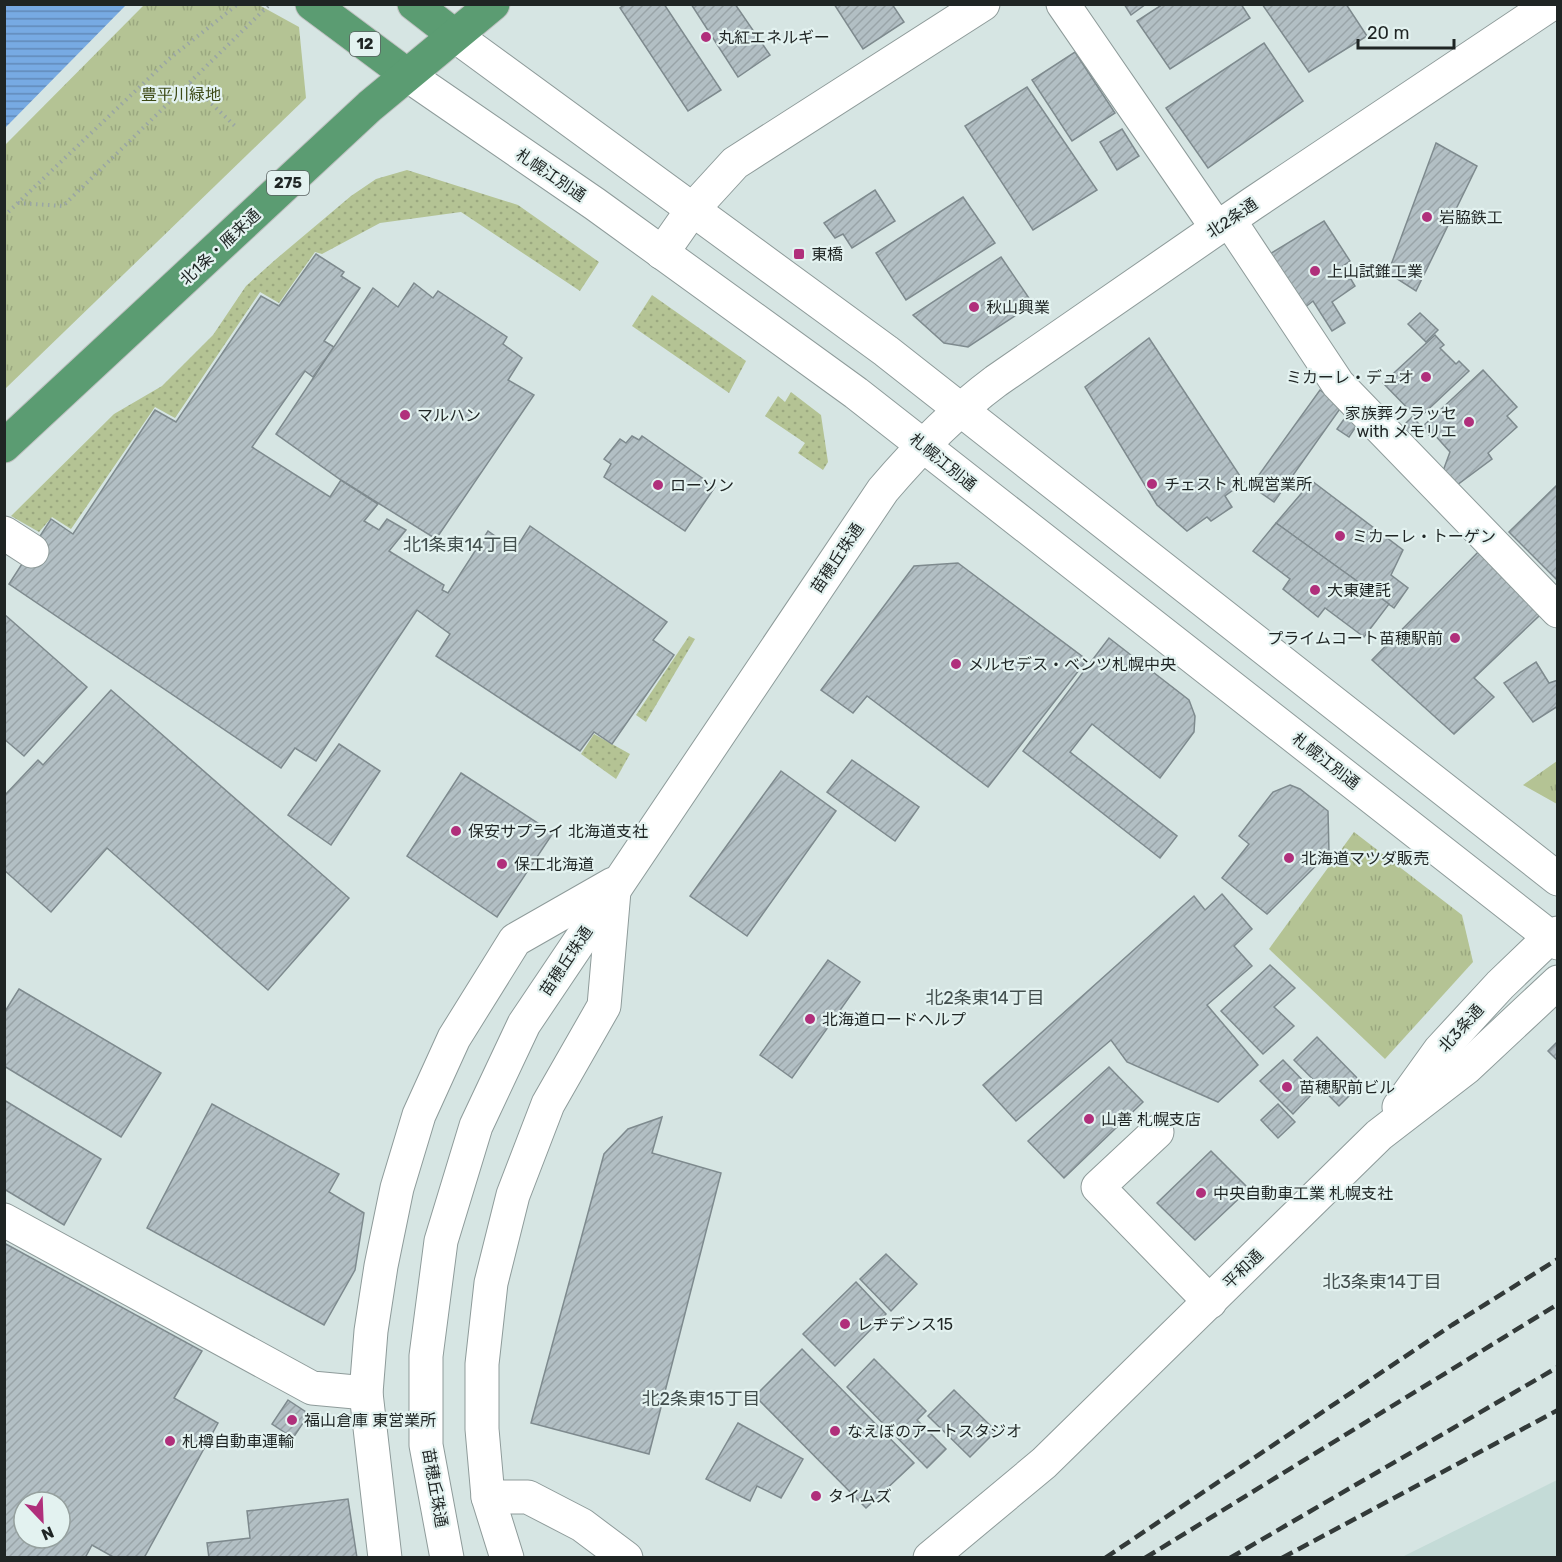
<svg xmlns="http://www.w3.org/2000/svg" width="1562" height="1562" font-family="Rubik,'Noto Sans JP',sans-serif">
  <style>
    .built { fill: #c4dbd7 }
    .grass { fill: url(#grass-dots) }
    .park { fill: url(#park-tufts) }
    .water { fill: url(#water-rules) }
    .building { fill: url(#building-hatch); stroke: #7e8a8e; stroke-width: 1.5; fill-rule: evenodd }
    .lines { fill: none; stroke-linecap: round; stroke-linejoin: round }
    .minor-casing { stroke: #8e9b9a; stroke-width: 35 }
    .highway-casing { stroke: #c0c2c2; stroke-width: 35 }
    .path { stroke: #9aa6a4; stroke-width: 4; stroke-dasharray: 1.5 4.5; stroke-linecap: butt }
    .minor { stroke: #fff; stroke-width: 33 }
    .highway { stroke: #5b9c72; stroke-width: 33 }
    .rail { stroke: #333a39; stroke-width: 4.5; stroke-dasharray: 12 6; stroke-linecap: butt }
    .poi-dot { fill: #b02f7b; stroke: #e3f2f0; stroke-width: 2 }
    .labels { text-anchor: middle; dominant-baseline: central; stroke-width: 4.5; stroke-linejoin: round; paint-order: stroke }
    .shield { fill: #e3f2f0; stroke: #5a6261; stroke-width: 1.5 }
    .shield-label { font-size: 15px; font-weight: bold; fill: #1f2524 }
    .poi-label { font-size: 16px; fill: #1f2524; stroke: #e3f2f0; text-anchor: start }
    .park-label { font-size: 16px; fill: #3c4914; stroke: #e3f2f0 }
    .street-label { font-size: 16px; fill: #1f2524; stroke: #e3f2f0 }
    .neighbourhood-label { font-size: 18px; fill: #44504f; stroke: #e3f2f0 }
  </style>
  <defs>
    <pattern id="grass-dots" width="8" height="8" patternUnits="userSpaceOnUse" patternTransform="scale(1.5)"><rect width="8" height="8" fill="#b4c394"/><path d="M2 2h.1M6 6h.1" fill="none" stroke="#9aa77f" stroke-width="1.8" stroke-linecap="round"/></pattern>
    <pattern id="park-tufts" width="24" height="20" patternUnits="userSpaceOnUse" patternTransform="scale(1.5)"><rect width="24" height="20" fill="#b4c394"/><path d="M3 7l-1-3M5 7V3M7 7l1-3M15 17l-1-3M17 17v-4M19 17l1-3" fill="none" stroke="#9aa77f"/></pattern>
    <pattern id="water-rules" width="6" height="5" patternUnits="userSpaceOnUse" patternTransform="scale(1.5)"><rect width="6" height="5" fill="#77aae3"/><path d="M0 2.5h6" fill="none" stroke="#618ab8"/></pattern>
    <pattern id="building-hatch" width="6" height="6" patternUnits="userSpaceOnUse" patternTransform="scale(1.5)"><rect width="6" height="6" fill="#b2bfc4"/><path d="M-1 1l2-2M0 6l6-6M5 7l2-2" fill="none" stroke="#99a4a8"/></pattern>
  </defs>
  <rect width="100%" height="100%" fill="#d6e5e3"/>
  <path class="built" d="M1557,1480v77h-155z"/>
  <g class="grass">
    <path d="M407,170l111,35 81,57 -19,29 -119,-79 -81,11 -58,31 -7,-2 -36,51 -19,-11 -85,126 -20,-11 -84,122 -19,-12 -13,15 -28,-16 103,-102 48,-28 51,-51 33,-49 29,-26 76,-64 25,-17z"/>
    <path d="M652,295l94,66 -17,32 -97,-67z"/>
    <path d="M791,392l30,23 7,47 -5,8 -25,-17 7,-10 -40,-27 13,-20 7,6z"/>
    <path d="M689,636l6,3 -49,83 -10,-7z"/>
    <path d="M594,734l36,20 -14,25 -35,-25z"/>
  </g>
  <g class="park">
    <path d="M144,5h115l40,22 7,71 -301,291v-244z"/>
    <path d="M1557,761v43l-34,-19z"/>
    <path d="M1354,832l108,83 11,47 -88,97 -116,-110z"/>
  </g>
  <path class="water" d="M5,4l121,1 -121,123 -1,-123z"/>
  <g class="building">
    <path d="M625,4h39l57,86 -33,21 -68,-103z"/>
    <path d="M691,4h44l35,51 -32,22z"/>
    <path d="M834,4h58l12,18 -41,27z"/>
    <path d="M1124,4h22l-15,11z"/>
    <path d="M1163,4h78l9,14 -80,51 -33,-48z"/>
    <path d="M1262,4h84l21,32 -58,36z"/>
    <path d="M1264,43l39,58 -95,67 -42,-60z"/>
    <path d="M1075,52l40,61 -43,28 -40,-61z"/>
    <path d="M1027,87l70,103 -64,40 -68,-104z"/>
    <path d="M1122,129l17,27 -22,14 -17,-28z"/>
    <path d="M1436,143l41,23 -61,125 -28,-18z"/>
    <path d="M875,190l20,31 -43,27 -9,-14 -8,4 -11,-15z"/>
    <path d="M963,197l32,46 -89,57 -30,-47z"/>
    <path d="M1324,221l26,40 -7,5 12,20 -23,16 13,21 -13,8 -19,-30 -10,8 -35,-54z"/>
    <path d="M316,254l28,18 -3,4 19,12 -36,53 10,6 -21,30 -8,-6 -53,76 78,50 11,-17 37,24 -14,17 15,9 8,-11 19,11 -17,21 55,34 -2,5 6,3 40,-62 27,19 15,-24 137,96 -14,18 21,15 -62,89 -18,-12 -14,19 -144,-95 14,-22 -33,-24 -101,151 -21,-13 -14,20 -272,-184 42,-65 22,15 82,-124 21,12 85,-126 18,10z"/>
    <path d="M1001,257l32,47 -65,43 -24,-4 -31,-28z"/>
    <path d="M414,283l19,15 5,-7 69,46 -4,7 19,14 -14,22 26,15 -98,144 -95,-59 -65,-46 97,-146 25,19z"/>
    <path d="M1420,313l18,17 -12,12 -18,-18z"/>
    <path d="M1435,335l9,10 -4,3 16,16 3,-3 10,10 -51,48 -35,-36z"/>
    <path d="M1149,338l95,144 -19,14 7,11 -21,14 -4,-4 -20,14 -30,-26 -72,-118z"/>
    <path d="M1483,370l34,37 -10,9 10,11 -29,26 4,6 -35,26 -14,-14 7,-19 -17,-19 -3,3 -8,-9z"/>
    <path d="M1320,390l22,16 -68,96 -23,-16z"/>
    <path d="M1347,415l12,7 -10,15 -12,-8z"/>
    <path d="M1412,417l8,8 -11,10 -7,-8z"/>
    <path d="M632,436l7,4 3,-4 73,51 -30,44 -81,-54 7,-13 -7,-5 16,-20 6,4z"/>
    <path d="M1312,481l91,69 -12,25 17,13 -14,20 -118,-85z"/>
    <path d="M1558,484v97l-49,-49z"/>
    <path d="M1276,523l113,81 -25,33 -39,-29 -7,9 -35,-28 7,-10 -37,-28z"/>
    <path d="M1483,547l43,41 13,28 -65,62 20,19 -40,37 -82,-74z"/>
    <path d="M958,563l129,97 -99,127 -121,-91 -14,17 -32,-23 93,-124z"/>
    <path d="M4,614l83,73 -63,69 -20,-17z"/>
    <path d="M1109,638l80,62 6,16 -1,16 -34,46 -68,-54 -22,28 107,84 -17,22 -137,-107z"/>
    <path d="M1536,662l13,21 9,-3v26l-25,16 -29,-39z"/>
    <path d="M111,690l238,208 -81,92 -161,-142 -56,64 -47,-42v-74l34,-36 5,5z"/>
    <path d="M339,744l41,27 -49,74 -43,-30z"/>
    <path d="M852,760l67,47 -24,34 -68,-49z"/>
    <path d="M781,771l55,40 -89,125 -57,-40z"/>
    <path d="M461,773l92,60 -56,84 -90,-61z"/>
    <path d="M1290,785l10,4 28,22 1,42 -62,61 -45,-36 27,-34 -10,-8 34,-44z"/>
    <path d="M1222,894l30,35 -18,17 18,20 -45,39 51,60 -40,37 -91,-40 -16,-22 -95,81 -33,-36 211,-189 11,14z"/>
    <path d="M828,960l32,22 -68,96 -32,-23z"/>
    <path d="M1270,965l25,23 -21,19 20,19 -31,28 -42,-43z"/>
    <path d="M19,989l142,84 -40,64 -117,-71v-53z"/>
    <path d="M1317,1037l45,46 -23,23 -45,-46z"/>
    <path d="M1558,1041v20l-10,-10z"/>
    <path d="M1283,1060l31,32 -21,22 -33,-33z"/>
    <path d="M1109,1067l34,35 -79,76 -36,-37z"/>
    <path d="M4,1100l97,59 -37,66 -60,-36z"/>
    <path d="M212,1104l127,70 -10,18 35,21 -9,57 -31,55 -177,-97z"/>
    <path d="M1278,1104l17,18 -17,16 -17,-18z"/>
    <path d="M662,1117l-10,36 69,20 -72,281 -118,-31 73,-269 24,-25z"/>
    <path d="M1211,1151l38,38 -54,51 -38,-37z"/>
    <path d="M4,1243l198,108 -28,47 44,25 -74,135h-29l-23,-13 -7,13h-81zM24,1502h36v36h-36z"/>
    <path d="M886,1254l31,30 -26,27 -31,-32z"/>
    <path d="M856,1282l30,32 -51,52 -32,-32z"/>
    <path d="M802,1349l112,114 -48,45 -111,-112z"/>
    <path d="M874,1359l52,52 -9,9 29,29 -19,19 -80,-81z"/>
    <path d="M954,1390l42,41 -26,26 -42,-41z"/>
    <path d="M288,1400l21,14 -16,24 -21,-14z"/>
    <path d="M738,1423l65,36 -22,39 -24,-12 -7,15 -44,-22z"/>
    <path d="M348,1499l9,59h-148l-2,-15 43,-5 -3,-27z"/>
  </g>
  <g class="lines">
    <g class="minor-casing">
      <g id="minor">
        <path d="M1063,4l154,224"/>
        <path d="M454,35l432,316 672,528"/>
        <path d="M406,74l189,130 261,189 702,550"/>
        <path d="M1229,220l109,164 220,227"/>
        <path d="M662,253l30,-43 43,-47 248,-159"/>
        <path d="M4,533l28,18"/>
        <path d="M1399,1107l41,-57 60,-65 50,-48 8,-4"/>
        <path d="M1157,1132l-59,55 112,115"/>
        <path d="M4,1220l308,168 54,5"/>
        <path d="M488,1497h40l54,28 44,33"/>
        <path d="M385,1558l-19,-165 5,-62 10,-65 16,-78 22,-73 35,-77 61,-98 98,-56"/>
        <path d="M447,1558l-21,-113v-89l15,-115 35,-115 48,-102 359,-534c35,-41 70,-77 113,-109l256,-177 299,-200"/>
        <path d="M507,1558l-19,-61 -6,-68v-65l9,-81 22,-88 35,-91 56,-98 10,-115"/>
        <path d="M930,1558l114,-95 335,-328 87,-67 92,-86"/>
      </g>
    </g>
    <g class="highway-casing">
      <g id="highway">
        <path d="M312,4l94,70"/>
        <path d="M414,4l40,31"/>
        <path d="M4,446l366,-340 123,-102"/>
      </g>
    </g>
    <g class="path">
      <path d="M190,83l47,45"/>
      <path d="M18,203l45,3 207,-202"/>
      <path d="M4,216l165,-157 69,-55"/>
    </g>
    <use href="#minor" class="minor"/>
    <use href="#highway" class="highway"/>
    <g class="rail">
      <path d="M1105,1558l347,-233 106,-66"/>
      <path d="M1145,1558l413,-254"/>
      <path d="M1230,1558l328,-191"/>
      <path d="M1282,1558l276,-148"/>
    </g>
  </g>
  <g class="poi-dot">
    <circle cx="706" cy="37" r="6"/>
    <circle cx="1427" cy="217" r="6"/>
    <rect x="793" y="248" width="12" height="12" rx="3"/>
    <circle cx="1315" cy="271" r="6"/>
    <circle cx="974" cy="307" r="6"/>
    <circle cx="1426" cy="377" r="6"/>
    <circle cx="405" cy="415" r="6"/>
    <circle cx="1469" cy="422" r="6"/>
    <circle cx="1152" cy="484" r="6"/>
    <circle cx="658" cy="485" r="6"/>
    <circle cx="1340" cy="536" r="6"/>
    <circle cx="1315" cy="590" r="6"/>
    <circle cx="1455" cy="638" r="6"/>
    <circle cx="956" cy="664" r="6"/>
    <circle cx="456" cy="831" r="6"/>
    <circle cx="1289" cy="858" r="6"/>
    <circle cx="502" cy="864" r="6"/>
    <circle cx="810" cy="1019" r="6"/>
    <circle cx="1287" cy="1087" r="6"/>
    <circle cx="1089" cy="1119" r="6"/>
    <circle cx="1201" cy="1193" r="6"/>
    <circle cx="845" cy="1324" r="6"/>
    <circle cx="292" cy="1420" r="6"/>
    <circle cx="835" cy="1431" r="6"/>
    <circle cx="170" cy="1441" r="6"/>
    <circle cx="816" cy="1496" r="6"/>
  </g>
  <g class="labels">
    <g class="shield">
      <rect x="350" y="32" width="30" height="24" rx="4.5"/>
      <rect x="267" y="171" width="42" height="24" rx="4.5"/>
    </g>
    <g class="shield-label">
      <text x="365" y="44">12</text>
      <text x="288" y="183">275</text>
    </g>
    <g class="poi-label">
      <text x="718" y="37">丸紅エネルギー</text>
      <text x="1439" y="217">岩脇鉄工</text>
      <text x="811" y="254">東橋</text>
      <text x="1327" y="271">上山試錐工業</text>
      <text x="986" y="307">秋山興業</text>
      <text x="1414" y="377" text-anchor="end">ミカーレ・デュオ</text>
      <text x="1457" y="413" text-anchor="end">家族葬クラッセ<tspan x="1457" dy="18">with メモリエ</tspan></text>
      <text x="417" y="415">マルハン</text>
      <text x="1164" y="484">チェスト 札幌営業所</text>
      <text x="670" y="485">ローソン</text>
      <text x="1352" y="536">ミカーレ・トーゲン</text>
      <text x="1327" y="590">大東建託</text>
      <text x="1443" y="638" text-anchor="end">プライムコート苗穂駅前</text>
      <text x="968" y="664">メルセデス・ベンツ札幌中央</text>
      <text x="468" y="831">保安サプライ 北海道支社</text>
      <text x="1301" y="858">北海道マツダ販売</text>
      <text x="514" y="864">保工北海道</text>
      <text x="822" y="1019">北海道ロードヘルプ</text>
      <text x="1299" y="1087">苗穂駅前ビル</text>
      <text x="1101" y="1119">山善 札幌支店</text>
      <text x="1213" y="1193">中央自動車工業 札幌支社</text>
      <text x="857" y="1324">レヂデンス15</text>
      <text x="304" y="1420">福山倉庫 東営業所</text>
      <text x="847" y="1431">なえぼのアートスタジオ</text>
      <text x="182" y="1441">札樽自動車運輸</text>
      <text x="828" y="1496">タイムズ</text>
    </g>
    <g class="park-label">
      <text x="181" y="94">豊平川緑地</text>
    </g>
    <g class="street-label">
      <text transform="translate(551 175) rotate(34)">札幌江別通</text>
      <text transform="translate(1232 218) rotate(-34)">北2条通</text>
      <text transform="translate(220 247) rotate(-43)">北1条・雁来通</text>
      <text transform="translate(943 462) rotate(39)">札幌江別通</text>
      <text transform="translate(837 558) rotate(-56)">苗穂丘珠通</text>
      <text transform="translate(1326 761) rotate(38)">札幌江別通</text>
      <text transform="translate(566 961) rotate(-56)">苗穂丘珠通</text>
      <text transform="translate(1461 1028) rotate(-48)">北3条通</text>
      <text transform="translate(1243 1269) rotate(-44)">平和通</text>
      <text transform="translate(435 1488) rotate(80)">苗穂丘珠通</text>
    </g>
    <g class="neighbourhood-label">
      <text x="461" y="545">北1条東14丁目</text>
      <text x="985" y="998">北2条東14丁目</text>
      <text x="1382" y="1282">北3条東14丁目</text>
      <text x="701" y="1399">北2条東15丁目</text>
    </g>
  </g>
  <rect width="1562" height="1562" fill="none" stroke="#1f2524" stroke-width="12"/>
  <g transform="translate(42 1520) rotate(157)"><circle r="28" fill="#e3f2f0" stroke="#95a09e" stroke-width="1.5"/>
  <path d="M0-4.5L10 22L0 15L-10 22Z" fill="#b02f7b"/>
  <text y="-9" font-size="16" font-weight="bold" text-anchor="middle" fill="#1f2524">N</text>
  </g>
  <path d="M1358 39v9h96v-9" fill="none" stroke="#1f2524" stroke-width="3"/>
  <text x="1367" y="39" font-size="18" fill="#1f2524" stroke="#e3f2f0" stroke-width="4.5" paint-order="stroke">20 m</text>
</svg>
